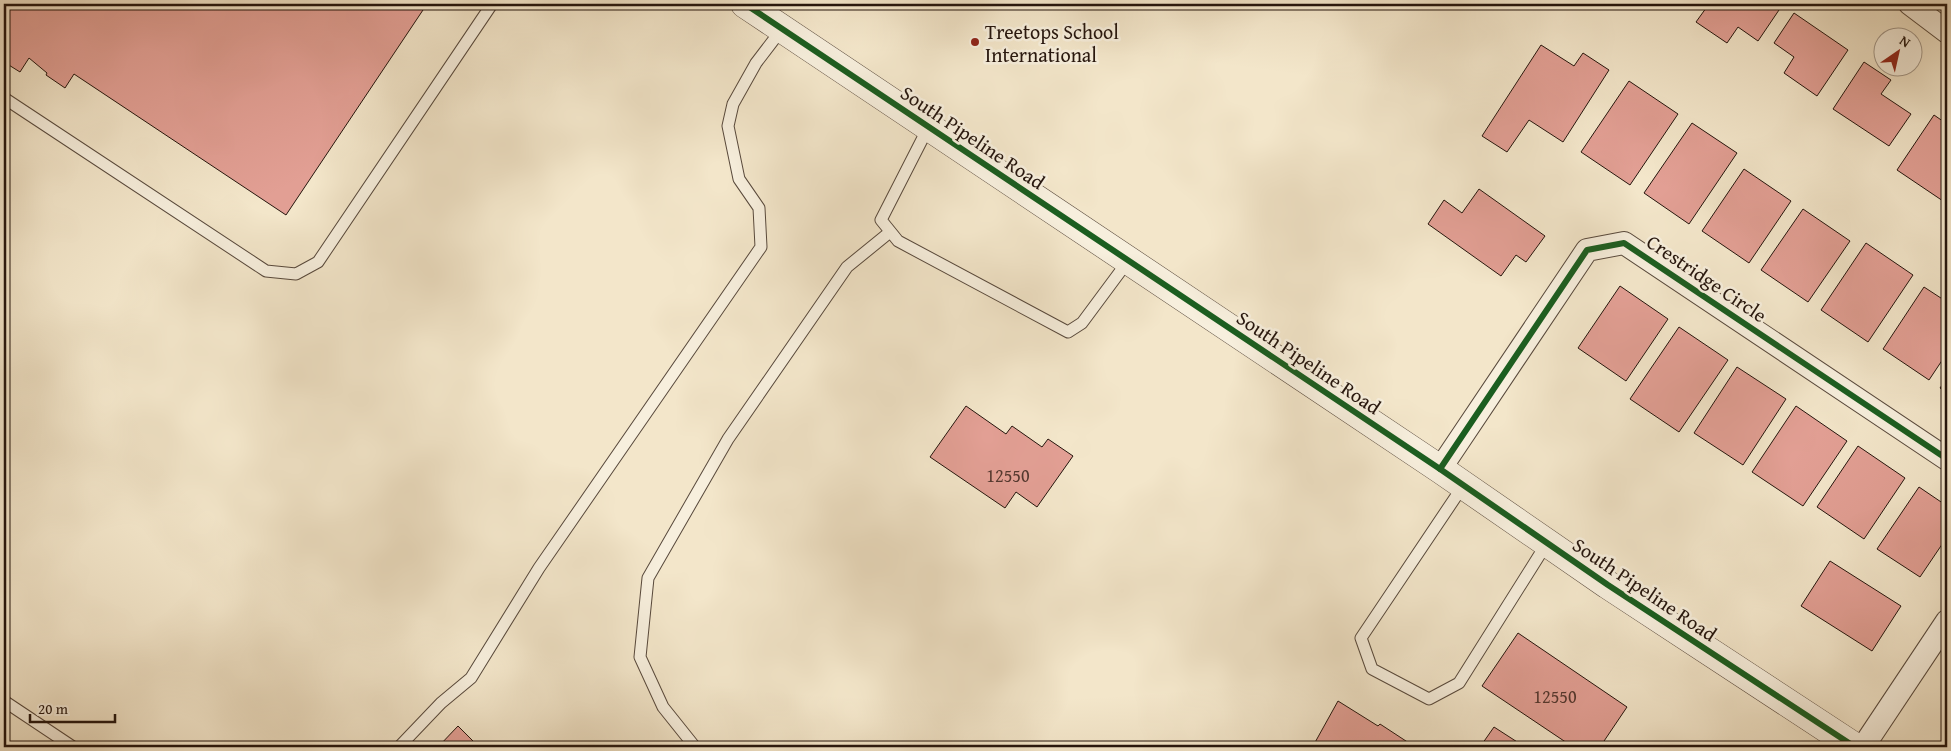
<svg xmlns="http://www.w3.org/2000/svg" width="1951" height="751" font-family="'Gentium Book Plus',serif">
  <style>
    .building { fill: #e29f94; stroke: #25150d }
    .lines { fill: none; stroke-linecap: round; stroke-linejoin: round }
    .service-casing { stroke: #58493c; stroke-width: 13 }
    .minor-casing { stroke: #58493c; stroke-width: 24 }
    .tertiary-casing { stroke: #58493c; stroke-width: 29 }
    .service { stroke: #f7efdd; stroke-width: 11 }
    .minor { stroke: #f7efdd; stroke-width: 22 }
    .tertiary { stroke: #f7efdd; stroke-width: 28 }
    .cycleway-casing { stroke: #f7efdd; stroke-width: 9 }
    .cycleway { stroke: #1b5e20; stroke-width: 6 }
    .poi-dot { fill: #8f2418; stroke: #f7efdd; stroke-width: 2 }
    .labels { text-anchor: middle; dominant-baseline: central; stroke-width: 5; stroke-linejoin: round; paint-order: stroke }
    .number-label { font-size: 18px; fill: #54382f }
    .poi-label { font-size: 20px; fill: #25150d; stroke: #f7efdd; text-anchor: start }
    .street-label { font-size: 20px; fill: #25150d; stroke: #f7efdd }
  </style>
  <rect width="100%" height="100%" fill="#f3e6ca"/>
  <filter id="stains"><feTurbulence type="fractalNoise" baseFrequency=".004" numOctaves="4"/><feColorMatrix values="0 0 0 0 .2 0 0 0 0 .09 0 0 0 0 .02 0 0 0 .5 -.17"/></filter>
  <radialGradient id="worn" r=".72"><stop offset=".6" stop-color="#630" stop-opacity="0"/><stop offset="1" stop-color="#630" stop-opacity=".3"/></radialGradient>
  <g class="building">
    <path d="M14,4h413l-141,211 -212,-141 -9,14 -19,-13 1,-2 -18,-15 -9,14 -16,-10v-44z"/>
    <path d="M1709,4h62l8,6 -21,31 -20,-14 -11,16 -31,-21z"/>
    <path d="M1794,13l54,37 -31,46 -33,-23 10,-16 -20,-14z"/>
    <path d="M1541,45l33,21 9,-13 26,17 -46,72 -34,-22 -22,32 -25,-16z"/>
    <path d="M1864,62l27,18 -10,14 30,20 -22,32 -56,-37z"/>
    <path d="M1629,81l49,33 -48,71 -49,-33z"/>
    <path d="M1934,115l13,9v70l-4,7 -46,-31z"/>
    <path d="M1692,123l45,30 -48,71 -45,-31z"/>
    <path d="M1744,169l47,32 -42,62 -47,-32z"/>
    <path d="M1479,189l66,47 -19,26 -10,-7 -15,21 -73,-52 16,-24 18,13z"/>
    <path d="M1803,209l47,32 -42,61 -47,-32z"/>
    <path d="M1866,243l47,32 -45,67 -47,-32z"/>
    <path d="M1620,286l48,33 -42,62 -48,-33z"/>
    <path d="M1924,287l23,15v51l-18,27 -46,-31z"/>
    <path d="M1679,327l49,33 -49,72 -49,-33z"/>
    <path d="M1737,367l49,32 -43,66 -49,-32z"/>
    <path d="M1947,378v15l-7,-5z"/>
    <path d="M966,406l40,28 6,-8 30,21 6,-8 25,17 -36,51 -21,-15 -11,16 -75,-51z"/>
    <path d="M1796,406l51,35 -44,65 -51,-34z"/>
    <path d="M1858,446l47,32 -41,61 -47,-32z"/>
    <path d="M1919,487l28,19v31l-27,40 -43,-28z"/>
    <path d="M1830,561l71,45 -29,45 -71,-45z"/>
    <path d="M1518,633l109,74 -27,40h-27l-91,-61z"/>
    <path d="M1338,701l40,25 2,-2 29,19 -2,3 3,1h-100l1,-2 2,1z"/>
    <path d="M458,726l21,21h-41z"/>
    <path d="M1494,727l31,20h-45z"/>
  </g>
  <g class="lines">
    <g class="service-casing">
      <g id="service">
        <path d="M4,98l262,173 30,3 22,-12 174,-258"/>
        <path d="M929,126l-48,94 17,21 170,91 14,-9 46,-62"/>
        <path d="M1463,486l-102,152 11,31 57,30 30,-16 88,-140"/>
        <path d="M4,701l69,46"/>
        <path d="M399,747l42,-44 30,-25 68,-110 222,-321 -2,-39 -20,-29 -11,-53 5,-22 23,-41 26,-34"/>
        <path d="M695,747l-32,-40 -23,-50 8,-79 80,-139 119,-172 43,-35"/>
      </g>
    </g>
    <g class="minor-casing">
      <g id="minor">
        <path d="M1910,4l37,28"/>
        <path d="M1440,469l147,-219 37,-7 323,216"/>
        <path d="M1863,747l84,-126"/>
      </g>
    </g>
    <g class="tertiary-casing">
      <path id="tertiary" d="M745,4l695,465 168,116 247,162"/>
    </g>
    <use href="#service" class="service"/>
    <use href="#minor" class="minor"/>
    <use href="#tertiary" class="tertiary"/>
    <g class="cycleway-casing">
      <g id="cycleway">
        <path d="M745,4l695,465 168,116 247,162"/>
        <path d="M1440,469l147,-219 37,-7 323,216"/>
      </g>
    </g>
    <use href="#cycleway" class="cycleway"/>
  </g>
  <circle class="poi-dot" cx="975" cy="42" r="5"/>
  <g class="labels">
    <g class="number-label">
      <text x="1008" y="475">12550</text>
      <text x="1555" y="696">12550</text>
    </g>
    <g class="poi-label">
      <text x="985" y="31">Treetops School<tspan x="985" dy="23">International</tspan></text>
    </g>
    <g class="street-label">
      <text transform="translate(973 137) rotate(34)">South Pipeline Road</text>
      <text transform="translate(1707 278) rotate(34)">Crestridge Circle</text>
      <text transform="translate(1309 362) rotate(34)">South Pipeline Road</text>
      <text transform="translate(1645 589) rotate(34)">South Pipeline Road</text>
    </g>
  </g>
  <rect width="1951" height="751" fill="none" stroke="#f3e6ca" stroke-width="20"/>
  <rect x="5" y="5" width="1941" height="741" fill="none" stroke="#25150d" stroke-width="2.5"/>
  <rect x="10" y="10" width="1931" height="731" fill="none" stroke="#25150d"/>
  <g transform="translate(1898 52) rotate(34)"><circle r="24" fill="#f7efdd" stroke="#a3988a"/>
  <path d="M0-4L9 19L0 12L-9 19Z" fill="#8f2418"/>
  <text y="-8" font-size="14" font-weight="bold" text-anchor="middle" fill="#25150d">N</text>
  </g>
  <path d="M30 714v8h85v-8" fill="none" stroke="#25150d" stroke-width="2.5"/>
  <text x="38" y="714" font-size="15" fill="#25150d" stroke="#f7efdd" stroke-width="4" paint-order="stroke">20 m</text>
  <rect width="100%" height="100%" filter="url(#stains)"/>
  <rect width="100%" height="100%" fill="url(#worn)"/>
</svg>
